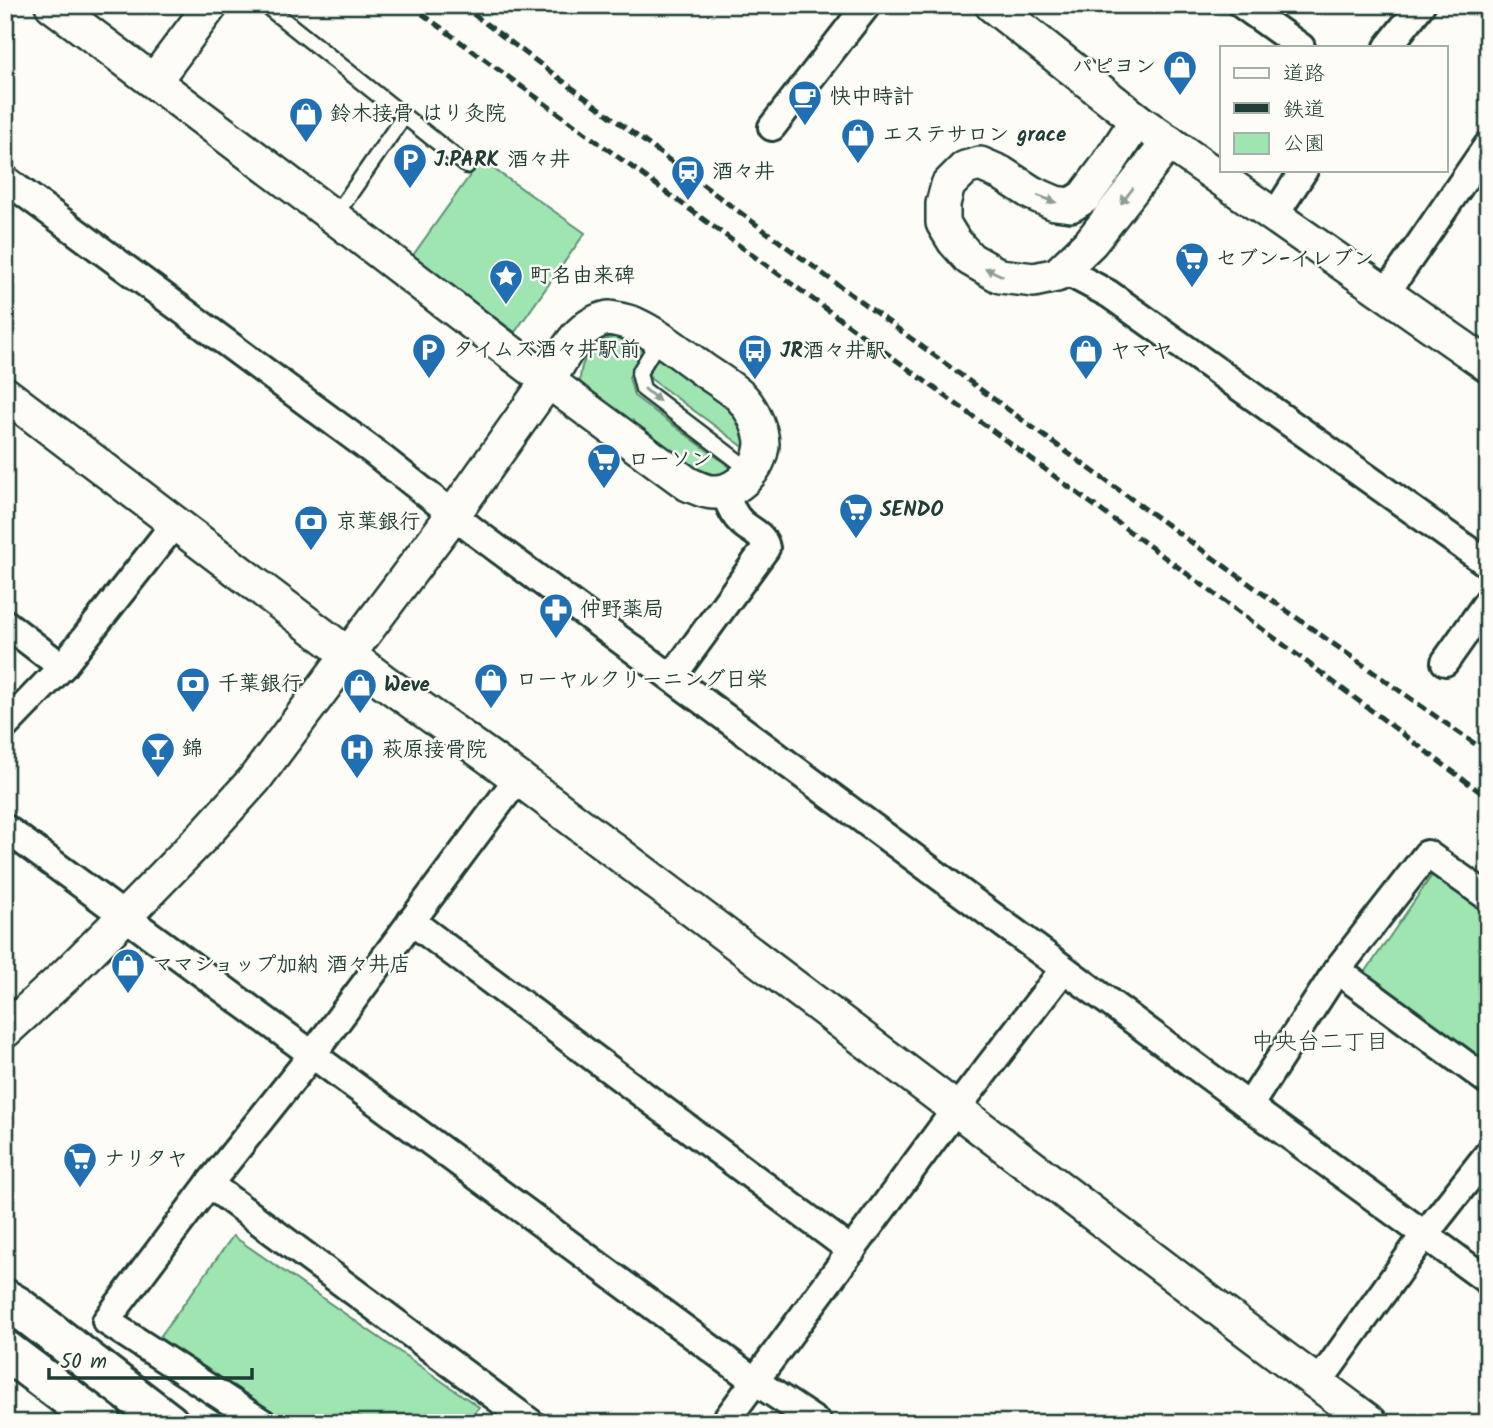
<svg xmlns="http://www.w3.org/2000/svg" width="1493" height="1428" font-family="Kalam,'Klee One',sans-serif">
  <style>
    .green { fill: #9fe5b1; stroke: #5f9172; stroke-width: 2 }
    .lines { fill: none; stroke-linecap: round; stroke-linejoin: round }
    .service-casing { stroke: #1f3d34; stroke-width: 19 }
    .minor-casing { stroke: #1f3d34; stroke-width: 32 }
    .tertiary-casing { stroke: #1f3d34; stroke-width: 38 }
    .trunk-casing { stroke: #1f3d34; stroke-width: 44 }
    .service { stroke: #fdfcf7; stroke-width: 14 }
    .minor { stroke: #fdfcf7; stroke-width: 26 }
    .tertiary { stroke: #fdfcf7; stroke-width: 33 }
    .trunk { stroke: #fdfcf7; stroke-width: 38 }
    .rail { stroke: #1f3d34; stroke-width: 5; stroke-dasharray: 10 5; stroke-linecap: butt }
    .oneway { fill: #8e9c96 }
    .labels { text-anchor: middle; dominant-baseline: central; stroke-width: 5; stroke-linejoin: round; paint-order: stroke }
    .poi-label { font-size: 21px; font-weight: bold; fill: #1f3d34; stroke: #fdfcf7; text-anchor: start }
    .neighbourhood-label { font-size: 23px; fill: #1f3d34; stroke: #fdfcf7 }
  </style>
  <rect width="100%" height="100%" fill="#fdfcf7"/>
  <filter id="ink" filterUnits="userSpaceOnUse"><feTurbulence type="fractalNoise" baseFrequency=".0143" numOctaves="2"/><feDisplacementMap in="SourceGraphic" scale="14" xChannelSelector="R" yChannelSelector="G"/><feConvolveMatrix kernelMatrix="1 2 1 2 8 2 1 2 1" color-interpolation-filters="sRGB"/></filter>
  <g filter="url(#ink)">
    <g class="green">
      <path d="M481,160l104,73 -70,99 -104,-74z"/>
      <path d="M618,336l19,7 10,8 -18,26 5,19 100,74 -15,8h-13l-126,-92c-1,-28 11,-45 38,-50z"/>
      <path d="M656,353c28,20 97,56 89,95l-94,-69 -4,-8z"/>
      <path d="M1433,874l55,38v154l-124,-92z"/>
      <path d="M233,1236l246,171 -11,16h-193l-118,-82z"/>
    </g>
    <g class="lines">
      <g class="service-casing">
        <g id="service">
          <path d="M265,5l202,161"/>
          <path d="M334,217l70,-101"/>
          <path d="M660,338l-21,35 4,16 108,82"/>
        </g>
      </g>
      <g class="minor-casing">
        <g id="minor">
          <path d="M1242,5l59,42"/>
          <path d="M1388,47l33,-42"/>
          <path d="M772,127l95,-122"/>
          <path d="M5,179l369,273 101,80 774,574 239,175"/>
          <path d="M1275,215l29,-45"/>
          <path d="M1059,273l16,3 34,18 379,270"/>
          <path d="M1386,293l102,-148"/>
          <path d="M5,623l57,44"/>
          <path d="M1445,662l43,-61"/>
          <path d="M672,677l94,-129c-2,-13 -15,-17 -24,-25 -10,-9 -14,-20 -17,-32"/>
          <path d="M5,726l57,-59 114,-145"/>
          <path d="M518,778l-206,277 -103,129 322,239"/>
          <path d="M5,828l750,553 63,42"/>
          <path d="M411,921l441,330"/>
          <path d="M1337,970l151,111"/>
          <path d="M1249,1106l88,-136 90,-116 61,43"/>
          <path d="M209,1184l-103,137 157,102"/>
          <path d="M1318,1383l107,-149 63,-80"/>
          <path d="M724,1423l232,-314 108,-140"/>
        </g>
      </g>
      <g class="tertiary-casing">
        <g id="tertiary">
          <path d="M992,5l145,115 351,245"/>
          <path d="M154,81l57,-76"/>
          <path d="M1137,120l-32,49 -21,28 -13,8 -16,-2 -23,-10 -31,-20 -21,-9 -15,4 -17,17 -5,19v19l11,18 16,18 30,17 34,4 23,-5 34,-33 78,-100"/>
          <path d="M608,318c9,1 17,3 26,6 26,12 48,30 71,47 12,8 25,16 35,25 5,5 10,12 13,18 4,8 9,20 9,30 -1,23 -25,50 -49,48 -9,0 -17,-5 -25,-8l-140,-103c16,-25 28,-56 60,-63z"/>
          <path d="M5,394l378,287 135,97 438,331 294,224 121,90"/>
          <path d="M5,1031l61,-56 59,-59 78,-80 51,-56 199,-265 95,-134 -214,-164 -282,-212"/>
        </g>
      </g>
      <g class="trunk-casing">
        <g id="trunk">
          <path d="M5,1299l12,7 152,117"/>
          <path d="M5,1350l97,73"/>
        </g>
      </g>
      <use href="#service" class="service"/>
      <use href="#minor" class="minor"/>
      <use href="#tertiary" class="tertiary"/>
      <use href="#trunk" class="trunk"/>
      <g class="rail">
        <path d="M410,5l534,390 344,253 200,150"/>
        <path d="M461,5c339,253 680,505 1027,748"/>
      </g>
    </g>
    <defs><path id="oneway-solid" d="M-6-.8H1V-3.2L6.5 0L1 3.2V.8H-6Z" transform="scale(1.75)"/></defs>
    <g class="oneway">
      <use href="#oneway-solid" transform="translate(1127 196) rotate(128)"/>
      <use href="#oneway-solid" transform="translate(1047 199) rotate(21)"/>
      <use href="#oneway-solid" transform="translate(994 272) rotate(-155)"/>
      <use href="#oneway-solid" transform="translate(652 395) rotate(40)"/>
    </g>
  </g>
  <defs>
    <g id="shop-pin" transform="scale(1.75)"><path d="M0 17L-7.5 6A9.5 9.5 0 1 1 7.5 6Z" fill="#1f6fb2" stroke="#fdfcf7"/><path d="M-5-2.5h2.3a2.7 3.5 0 0 1 5.4 0H5L5.5 6h-11ZM-1.5-2.5h3a1.5 2.3 0 0 0-3 0Z" fill="#fff"/></g>
    <g id="cafe-pin" transform="scale(1.75)"><path d="M0 17L-7.5 6A9.5 9.5 0 1 1 7.5 6Z" fill="#1f6fb2" stroke="#fdfcf7"/><path d="M-5.5-4.5H6V0H3Q3 3.5 0 3.5H-2.5Q-5.5 3.5-5.5 0ZM3-3.2v2h1.7v-2ZM-6 4.5H4V6H-6Z" fill="#fff"/></g>
    <g id="parking-pin" transform="scale(1.75)"><path d="M0 17L-7.5 6A9.5 9.5 0 1 1 7.5 6Z" fill="#1f6fb2" stroke="#fdfcf7"/><path d="M-3.5-5.5H1a3.5 3.5 0 0 1 0 7H-1V5.5H-3.5ZM-1-3.4V-.6H.8a1.4 1.4 0 0 0 0-2.8Z" fill="#fff"/></g>
    <g id="station-pin" transform="scale(1.75)"><path d="M0 17L-7.5 6A9.5 9.5 0 1 1 7.5 6Z" fill="#1f6fb2" stroke="#fdfcf7"/><path d="M-3-6H3Q5-6 5-4V2Q5 4 3 4L4.5 6H3L1.5 4h-3L-3 6H-4.5L-3 4Q-5 4-5 2V-4Q-5-6-3-6ZM-3.5-4v3h7v-3ZM-3.5 1v1.5H-2V1ZM2 1v1.5H3.5V1Z" fill="#fff"/></g>
    <g id="supermarket-pin" transform="scale(1.75)"><path d="M0 17L-7.5 6A9.5 9.5 0 1 1 7.5 6Z" fill="#1f6fb2" stroke="#fdfcf7"/><path d="M-6-5.5h2.5l.6 2H6L4.5 2H-2.5L-4.4-4H-6ZM-1.5 3.2a1.3 1.3 0 1 0 .1 0ZM3 3.2a1.3 1.3 0 1 0 .1 0Z" fill="#fff"/></g>
    <g id="sight-pin" transform="scale(1.75)"><path d="M0 17L-7.5 6A9.5 9.5 0 1 1 7.5 6Z" fill="#1f6fb2" stroke="#fdfcf7"/><path d="M0-6L1.8-2.2L6-1.7L2.9 1.2L3.7 5.4L0 3.3L-3.7 5.4L-2.9 1.2L-6-1.7L-1.8-2.2Z" fill="#fff"/></g>
    <g id="bus-pin" transform="scale(1.75)"><path d="M0 17L-7.5 6A9.5 9.5 0 1 1 7.5 6Z" fill="#1f6fb2" stroke="#fdfcf7"/><path d="M-5-6H5V4H4V6H2V4H-2V6H-4V4H-5ZM-3.5-4V0h7V-4ZM-3.5 1.2v1.5H-2V1.2ZM2 1.2v1.5H3.5V1.2Z" fill="#fff"/></g>
    <g id="bank-pin" transform="scale(1.75)"><path d="M0 17L-7.5 6A9.5 9.5 0 1 1 7.5 6Z" fill="#1f6fb2" stroke="#fdfcf7"/><path d="M-6-4H6V4H-6ZM0-2.3a2.3 2.3 0 1 0 0 4.6a2.3 2.3 0 1 0 0-4.6Z" fill="#fff"/></g>
    <g id="pharmacy-pin" transform="scale(1.75)"><path d="M0 17L-7.5 6A9.5 9.5 0 1 1 7.5 6Z" fill="#1f6fb2" stroke="#fdfcf7"/><path d="M-2-6h4v4h4v4h-4v4h-4v-4h-4v-4h4Z" fill="#fff"/></g>
    <g id="bar-pin" transform="scale(1.75)"><path d="M0 17L-7.5 6A9.5 9.5 0 1 1 7.5 6Z" fill="#1f6fb2" stroke="#fdfcf7"/><path d="M-6-5H6L.8 .8V4.5H3.5V6h-7V4.5H-.8V.8Z" fill="#fff"/></g>
    <g id="hospital-pin" transform="scale(1.75)"><path d="M0 17L-7.5 6A9.5 9.5 0 1 1 7.5 6Z" fill="#1f6fb2" stroke="#fdfcf7"/><path d="M-5-5h3v3.5h4V-5h3V5h-3V1.5h-4V5h-3Z" fill="#fff"/></g>
  </defs>
  <g fill-rule="evenodd">
    <use href="#shop-pin" x="1180" y="67"/>
    <use href="#cafe-pin" x="805" y="97"/>
    <use href="#shop-pin" x="306" y="114"/>
    <use href="#shop-pin" x="858" y="135"/>
    <use href="#parking-pin" x="410" y="160"/>
    <use href="#station-pin" x="688" y="172"/>
    <use href="#supermarket-pin" x="1192" y="259"/>
    <use href="#sight-pin" x="506" y="276"/>
    <use href="#parking-pin" x="429" y="350"/>
    <use href="#bus-pin" x="755" y="351"/>
    <use href="#shop-pin" x="1086" y="351"/>
    <use href="#supermarket-pin" x="604" y="460"/>
    <use href="#supermarket-pin" x="856" y="510"/>
    <use href="#bank-pin" x="311" y="522"/>
    <use href="#pharmacy-pin" x="556" y="610"/>
    <use href="#shop-pin" x="491" y="680"/>
    <use href="#bank-pin" x="193" y="684"/>
    <use href="#shop-pin" x="360" y="685"/>
    <use href="#bar-pin" x="158" y="749"/>
    <use href="#hospital-pin" x="357" y="750"/>
    <use href="#shop-pin" x="128" y="965"/>
    <use href="#supermarket-pin" x="80" y="1159"/>
  </g>
  <g class="labels">
    <g class="poi-label">
      <text x="1156" y="67" text-anchor="end">パピヨン</text>
      <text x="830" y="97">快中時計</text>
      <text x="330" y="114">鈴木接骨 はり灸院</text>
      <text x="882" y="135">エステサロン grace</text>
      <text x="434" y="160">J.PARK 酒々井</text>
      <text x="712" y="172">酒々井</text>
      <text x="1216" y="259">セブン-イレブン</text>
      <text x="530" y="276">町名由来碑</text>
      <text x="453" y="350">タイムズ酒々井駅前</text>
      <text x="780" y="351">JR酒々井駅</text>
      <text x="1110" y="351">ヤマヤ</text>
      <text x="628" y="460">ローソン</text>
      <text x="880" y="510">SENDO</text>
      <text x="336" y="522">京葉銀行</text>
      <text x="580" y="610">仲野薬局</text>
      <text x="516" y="680">ローヤルクリーニング日栄</text>
      <text x="218" y="684">千葉銀行</text>
      <text x="384" y="685">Weve</text>
      <text x="182" y="749">錦</text>
      <text x="382" y="750">萩原接骨院</text>
      <text x="152" y="965">ママショップ加納 酒々井店</text>
      <text x="104" y="1159">ナリタヤ</text>
    </g>
    <g class="neighbourhood-label">
      <text x="1320" y="1043">中央台二丁目</text>
    </g>
  </g>
  <rect width="1493" height="1428" fill="none" stroke="#fdfcf7" stroke-width="28"/>
  <rect x="14" y="14" width="1465" height="1400" fill="none" stroke="#1f3d34" stroke-width="2.5" filter="url(#ink)"/>
  <rect x="1220" y="46" width="228" height="126" fill="#fdfcf7" stroke="#a4b0a9" stroke-width="2"/>
  <rect x="1234" y="68" width="35" height="10" fill="#fdfcf7" stroke="#a4b0a9" stroke-width="2"/>
  <text x="1283" y="80" font-size="21" fill="#1f3d34">道路</text>
  <rect x="1234" y="103" width="35" height="10" fill="#1f3d34" stroke="#a4b0a9" stroke-width="2"/>
  <text x="1283" y="116" font-size="21" fill="#1f3d34">鉄道</text>
  <rect x="1234" y="133" width="35" height="21" fill="#9fe5b1" stroke="#a4b0a9" stroke-width="2"/>
  <text x="1283" y="150" font-size="21" fill="#1f3d34">公園</text>
  <path d="M49 1368v10h203v-10" fill="none" stroke="#1f3d34" stroke-width="3.5"/>
  <text x="60" y="1368" font-size="21" fill="#1f3d34" stroke="#fdfcf7" stroke-width="5" paint-order="stroke">50 m</text>
</svg>
